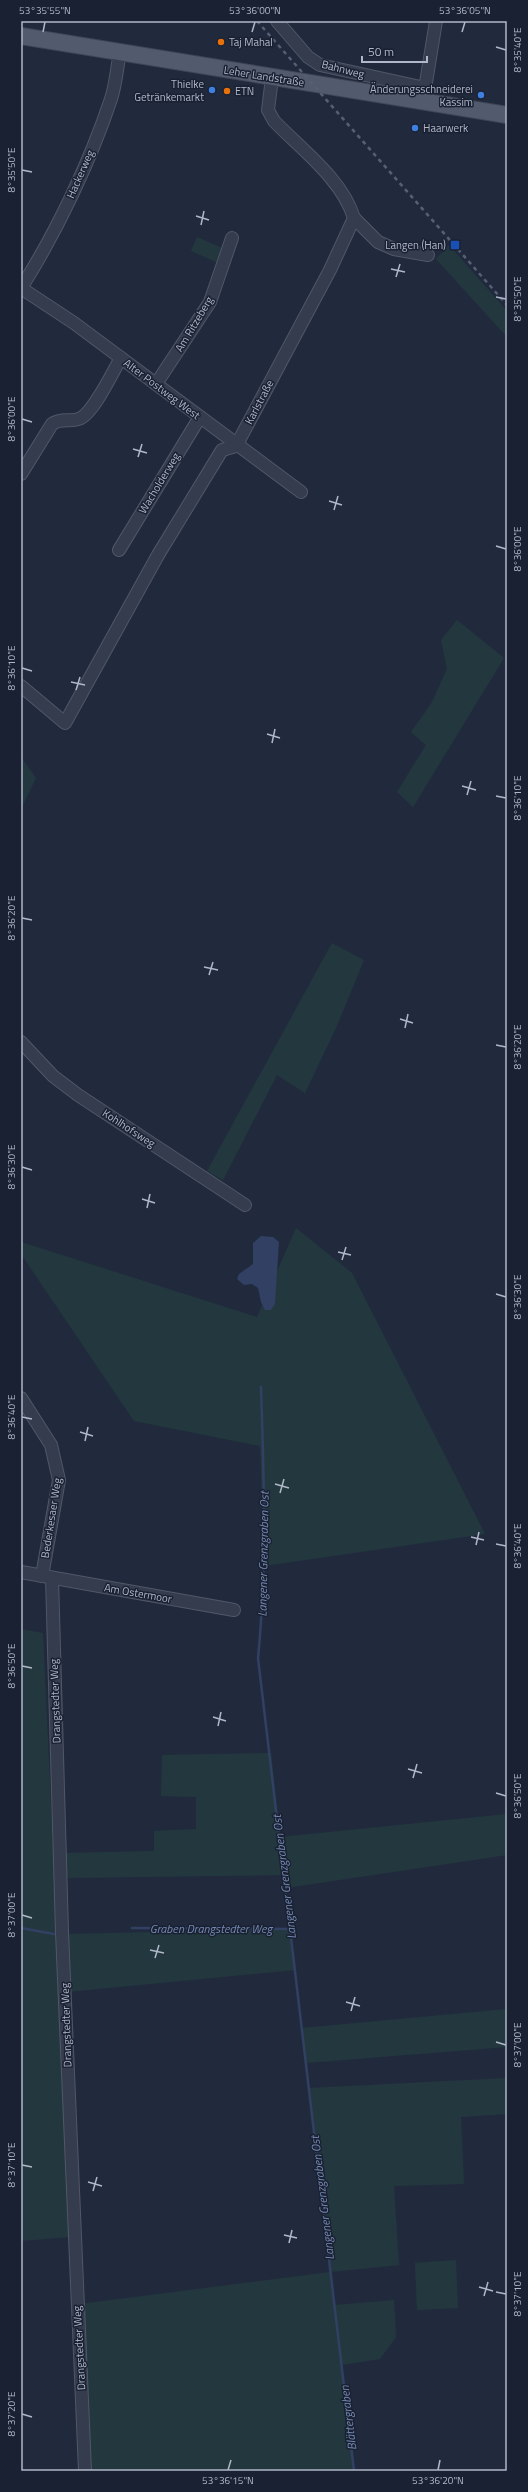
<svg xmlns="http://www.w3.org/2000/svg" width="528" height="2492" font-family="'Titillium Web',sans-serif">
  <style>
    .green { fill: #23383e }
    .water { fill: #314063 }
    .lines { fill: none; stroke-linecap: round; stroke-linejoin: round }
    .stream { stroke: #314063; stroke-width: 2.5 }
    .minor-casing { stroke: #505768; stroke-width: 14 }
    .major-casing { stroke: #3e4556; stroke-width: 18 }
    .minor { stroke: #353c4d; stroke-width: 12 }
    .major { stroke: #525b6d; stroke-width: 16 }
    .rail { stroke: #565f74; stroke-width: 2.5; stroke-dasharray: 4 4; stroke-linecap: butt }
    .ticks { fill: none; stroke: #b0b7c9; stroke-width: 1.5 }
    .food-dot { fill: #e8710a; stroke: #1a2132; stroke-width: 1.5 }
    .shop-dot { fill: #3f7fe0; stroke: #1a2132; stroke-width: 1.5 }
    .transit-dot { fill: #1a4fb4; stroke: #1a2132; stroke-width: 1.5 }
    .labels { text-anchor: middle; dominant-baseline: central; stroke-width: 3; stroke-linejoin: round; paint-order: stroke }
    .poi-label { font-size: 11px; fill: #b0b7c9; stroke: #1a2132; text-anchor: start }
    .street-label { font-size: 11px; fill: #b0b7c9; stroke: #1a2132 }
    .water-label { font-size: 12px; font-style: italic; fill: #7589b3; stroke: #1a2132 }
    .neatline { fill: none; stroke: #b0b7c9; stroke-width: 1.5 }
    .ticks-label { font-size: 10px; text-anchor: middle; fill: #b0b7c9 }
  </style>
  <rect width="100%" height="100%" fill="#212a3d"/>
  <g class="green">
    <path d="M197,237l25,11 -6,14 -25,-11z"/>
    <path d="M449,245l58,66v26l-71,-78z"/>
    <path d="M457,620l47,38 -91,149 -16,-15 29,-47 -15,-13 20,-28 16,-35 -6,-29z"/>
    <path d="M21,757l15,21 -15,31z"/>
    <path d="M332,943l32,17 -28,68 -31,65 -28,-18 -54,105 -16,-9z"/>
    <path d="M296,1228l56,45 133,261 -221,32 -4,-120 -126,-25 -113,-167v-12l236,75z"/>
    <path d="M21,1629l22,4 28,604 -50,4z"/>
    <path d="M271,1753l9,84 227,-23v41l-221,33 -2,-13 -220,3v-25l90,-2v-20l42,-2v-32l-35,-1 1,-41z"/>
    <path d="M291,1929l4,41 -228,22 -2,-58z"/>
    <path d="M507,2009v38l-201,16 -4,-35z"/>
    <path d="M507,2078v36l-46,3 3,67 -70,2 5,79 -69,7 4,33 60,-5 2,37 -16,22 -38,6 12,106h-265l-9,-167 250,-32 -21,-184z"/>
    <path d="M456,2260l2,48 -41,2 -2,-47z"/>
  </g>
  <path class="water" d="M261,1236l12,1 6,5 -4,62 -4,6h-6l-4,-8 -3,-14 -6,-4 -8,1 -7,-6 2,-5 14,-10v-21z"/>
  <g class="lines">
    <g class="stream">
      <path d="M261,1387c3,91 6,180 -3,271l96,813"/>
      <path d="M21,1928l33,6"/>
      <path d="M132,1928l159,1"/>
    </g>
    <g class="minor-casing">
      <g id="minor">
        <path d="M277,21l31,36 12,8 105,23"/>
        <path d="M424,95l12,-74"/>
        <path d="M354,218l24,24 16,7 34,6"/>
        <path d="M21,288l53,35 227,169"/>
        <path d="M21,288c35,-55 69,-126 90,-189 5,-15 6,-32 9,-47"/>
        <path d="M156,384l54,-82 22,-64"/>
        <path d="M21,474l31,-50c10,-7 19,-1 29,-6 14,-8 31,-45 40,-60"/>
        <path d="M119,550l81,-133"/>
        <path d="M21,686l44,37 93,-168 64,-105 14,-4 94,-176 24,-52c-12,-39 -52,-68 -80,-97l-6,-11 4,-32"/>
        <path d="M21,1042l32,34 25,19 167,110"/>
        <path d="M21,1398l30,47 8,35 -17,96"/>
        <path d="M21,1572l213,38"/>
        <path d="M52,1578l10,354 23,539"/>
      </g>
    </g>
    <g class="major-casing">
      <path id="major" d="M21,36l486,79"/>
    </g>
    <use href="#minor" class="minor"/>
    <use href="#major" class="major"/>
    <path class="rail" d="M257,21l250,284"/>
  </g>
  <path class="ticks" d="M43,32l2,-10M252,32l3,-10M462,32l3,-10M496,47l10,3M22,170l10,2M196,216l13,4M201,225l3,-14M391,269l14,3M396,277l4,-13M496,297l10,2M22,419l10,3M133,449l14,4M138,457l4,-13M329,501l13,4M334,510l4,-14M496,546l10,3M22,668l10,3M71,682l14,3M76,690l4,-13M267,734l13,4M272,743l3,-14M462,786l14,4M467,795l4,-14M496,796l10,2M22,918l10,2M204,967l14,3M209,975l4,-13M400,1019l13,4M405,1028l3,-14M496,1045l10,2M22,1167l10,3M142,1199l13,4M147,1208l3,-14M338,1252l13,3M342,1260l4,-13M496,1294l10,3M22,1417l10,2M80,1432l13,4M85,1441l3,-14M275,1484l14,4M280,1493l4,-14M471,1537l13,3M496,1544l10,2M476,1545l3,-13M22,1666l10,2M213,1717l13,4M218,1726l3,-14M408,1769l14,4M413,1778l4,-14M496,1793l10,3M22,1915l10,3M150,1950l14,3M155,1958l4,-13M346,2002l14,4M351,2011l4,-14M496,2042l10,3M22,2165l10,2M88,2182l14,4M93,2191l4,-14M284,2235l13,3M289,2243l3,-13M479,2287l14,4M496,2292l10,2M484,2296l4,-14M22,2414l10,3M228,2470l3,-10M438,2470l2,-10"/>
  <g class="food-dot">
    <circle cx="221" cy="42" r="4"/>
    <circle cx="227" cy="91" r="4"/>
  </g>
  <g class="shop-dot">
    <circle cx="212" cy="90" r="4"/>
    <circle cx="481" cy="95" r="4"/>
    <circle cx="415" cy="128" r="4"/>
  </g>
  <rect class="transit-dot" x="450" y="240" width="10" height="10" rx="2"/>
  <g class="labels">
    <g class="poi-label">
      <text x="229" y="42">Taj Mahal</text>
      <text x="204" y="84" text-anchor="end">Thielke<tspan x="204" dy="13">Getränkemarkt</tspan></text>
      <text x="473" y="89" text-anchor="end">Änderungsschneiderei<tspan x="473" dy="13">Kassim</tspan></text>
      <text x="235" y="91">ETN</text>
      <text x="423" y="128">Haarwerk</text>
      <text x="446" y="245" text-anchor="end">Langen (Han)</text>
    </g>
    <g class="street-label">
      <text transform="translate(343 69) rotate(14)">Bahnweg</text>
      <text transform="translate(264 76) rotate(9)">Leher Landstraße</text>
      <text transform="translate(80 174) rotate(-66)">Hackerweg</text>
      <text transform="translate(194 324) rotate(-59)">Am Ritzeberg</text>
      <text transform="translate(162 389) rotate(37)">Alter Postweg West</text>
      <text transform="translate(259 402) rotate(-62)">Karlstraße</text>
      <text transform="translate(159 483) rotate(-59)">Wacholderweg</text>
      <text transform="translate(129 1128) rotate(33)">Kohlhofsweg</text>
      <text transform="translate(51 1518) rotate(-81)">Bederkesaer Weg</text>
      <text transform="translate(138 1593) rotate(10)">Am Ostermoor</text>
      <text transform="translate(55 1701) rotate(-92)">Drangstedter Weg</text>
      <text transform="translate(66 2025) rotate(-92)">Drangstedter Weg</text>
      <text transform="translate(79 2348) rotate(-93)">Drangstedter Weg</text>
    </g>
    <g class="water-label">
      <text transform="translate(263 1554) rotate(-89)">Langener Grenzgraben Ost</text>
      <text transform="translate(284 1877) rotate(-97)">Langener Grenzgraben Ost</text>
      <text x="211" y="1928">Graben Drangstedter Weg</text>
      <text transform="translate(322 2198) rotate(-97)">Langener Grenzgraben Ost</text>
      <text transform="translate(348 2418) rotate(-97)">Blättergraben</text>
    </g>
  </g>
  <rect width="528" height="2492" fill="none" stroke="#1a2132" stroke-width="44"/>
  <path d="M362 56v6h65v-6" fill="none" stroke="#b0b7c9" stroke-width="2"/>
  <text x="368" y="56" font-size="12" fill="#b0b7c9" stroke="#1a2132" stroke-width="3" paint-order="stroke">50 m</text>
  <rect x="22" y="22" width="484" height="2448" class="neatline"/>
  <g class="ticks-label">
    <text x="45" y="14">53°35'55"N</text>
    <text x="255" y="14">53°36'00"N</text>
    <text x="465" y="14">53°36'05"N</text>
    <text transform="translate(517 50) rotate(-90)" y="4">8°35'40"E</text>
    <text transform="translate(11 170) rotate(-90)" y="4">8°35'50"E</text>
    <text transform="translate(517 299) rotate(-90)" y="4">8°35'50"E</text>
    <text transform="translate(11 419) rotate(-90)" y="4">8°36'00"E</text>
    <text transform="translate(517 549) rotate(-90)" y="4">8°36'00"E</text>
    <text transform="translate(11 668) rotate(-90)" y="4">8°36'10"E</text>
    <text transform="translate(517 798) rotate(-90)" y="4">8°36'10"E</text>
    <text transform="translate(11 918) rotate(-90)" y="4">8°36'20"E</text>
    <text transform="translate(517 1047) rotate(-90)" y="4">8°36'20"E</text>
    <text transform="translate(11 1167) rotate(-90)" y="4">8°36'30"E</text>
    <text transform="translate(517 1297) rotate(-90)" y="4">8°36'30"E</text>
    <text transform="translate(11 1417) rotate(-90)" y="4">8°36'40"E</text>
    <text transform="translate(517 1546) rotate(-90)" y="4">8°36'40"E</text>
    <text transform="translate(11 1666) rotate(-90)" y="4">8°36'50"E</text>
    <text transform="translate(517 1796) rotate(-90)" y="4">8°36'50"E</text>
    <text transform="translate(11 1915) rotate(-90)" y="4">8°37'00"E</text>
    <text transform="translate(517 2045) rotate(-90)" y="4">8°37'00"E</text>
    <text transform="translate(11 2165) rotate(-90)" y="4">8°37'10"E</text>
    <text transform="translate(517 2294) rotate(-90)" y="4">8°37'10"E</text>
    <text transform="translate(11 2414) rotate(-90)" y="4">8°37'20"E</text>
    <text x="228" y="2484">53°36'15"N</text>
    <text x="438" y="2484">53°36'20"N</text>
  </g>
</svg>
